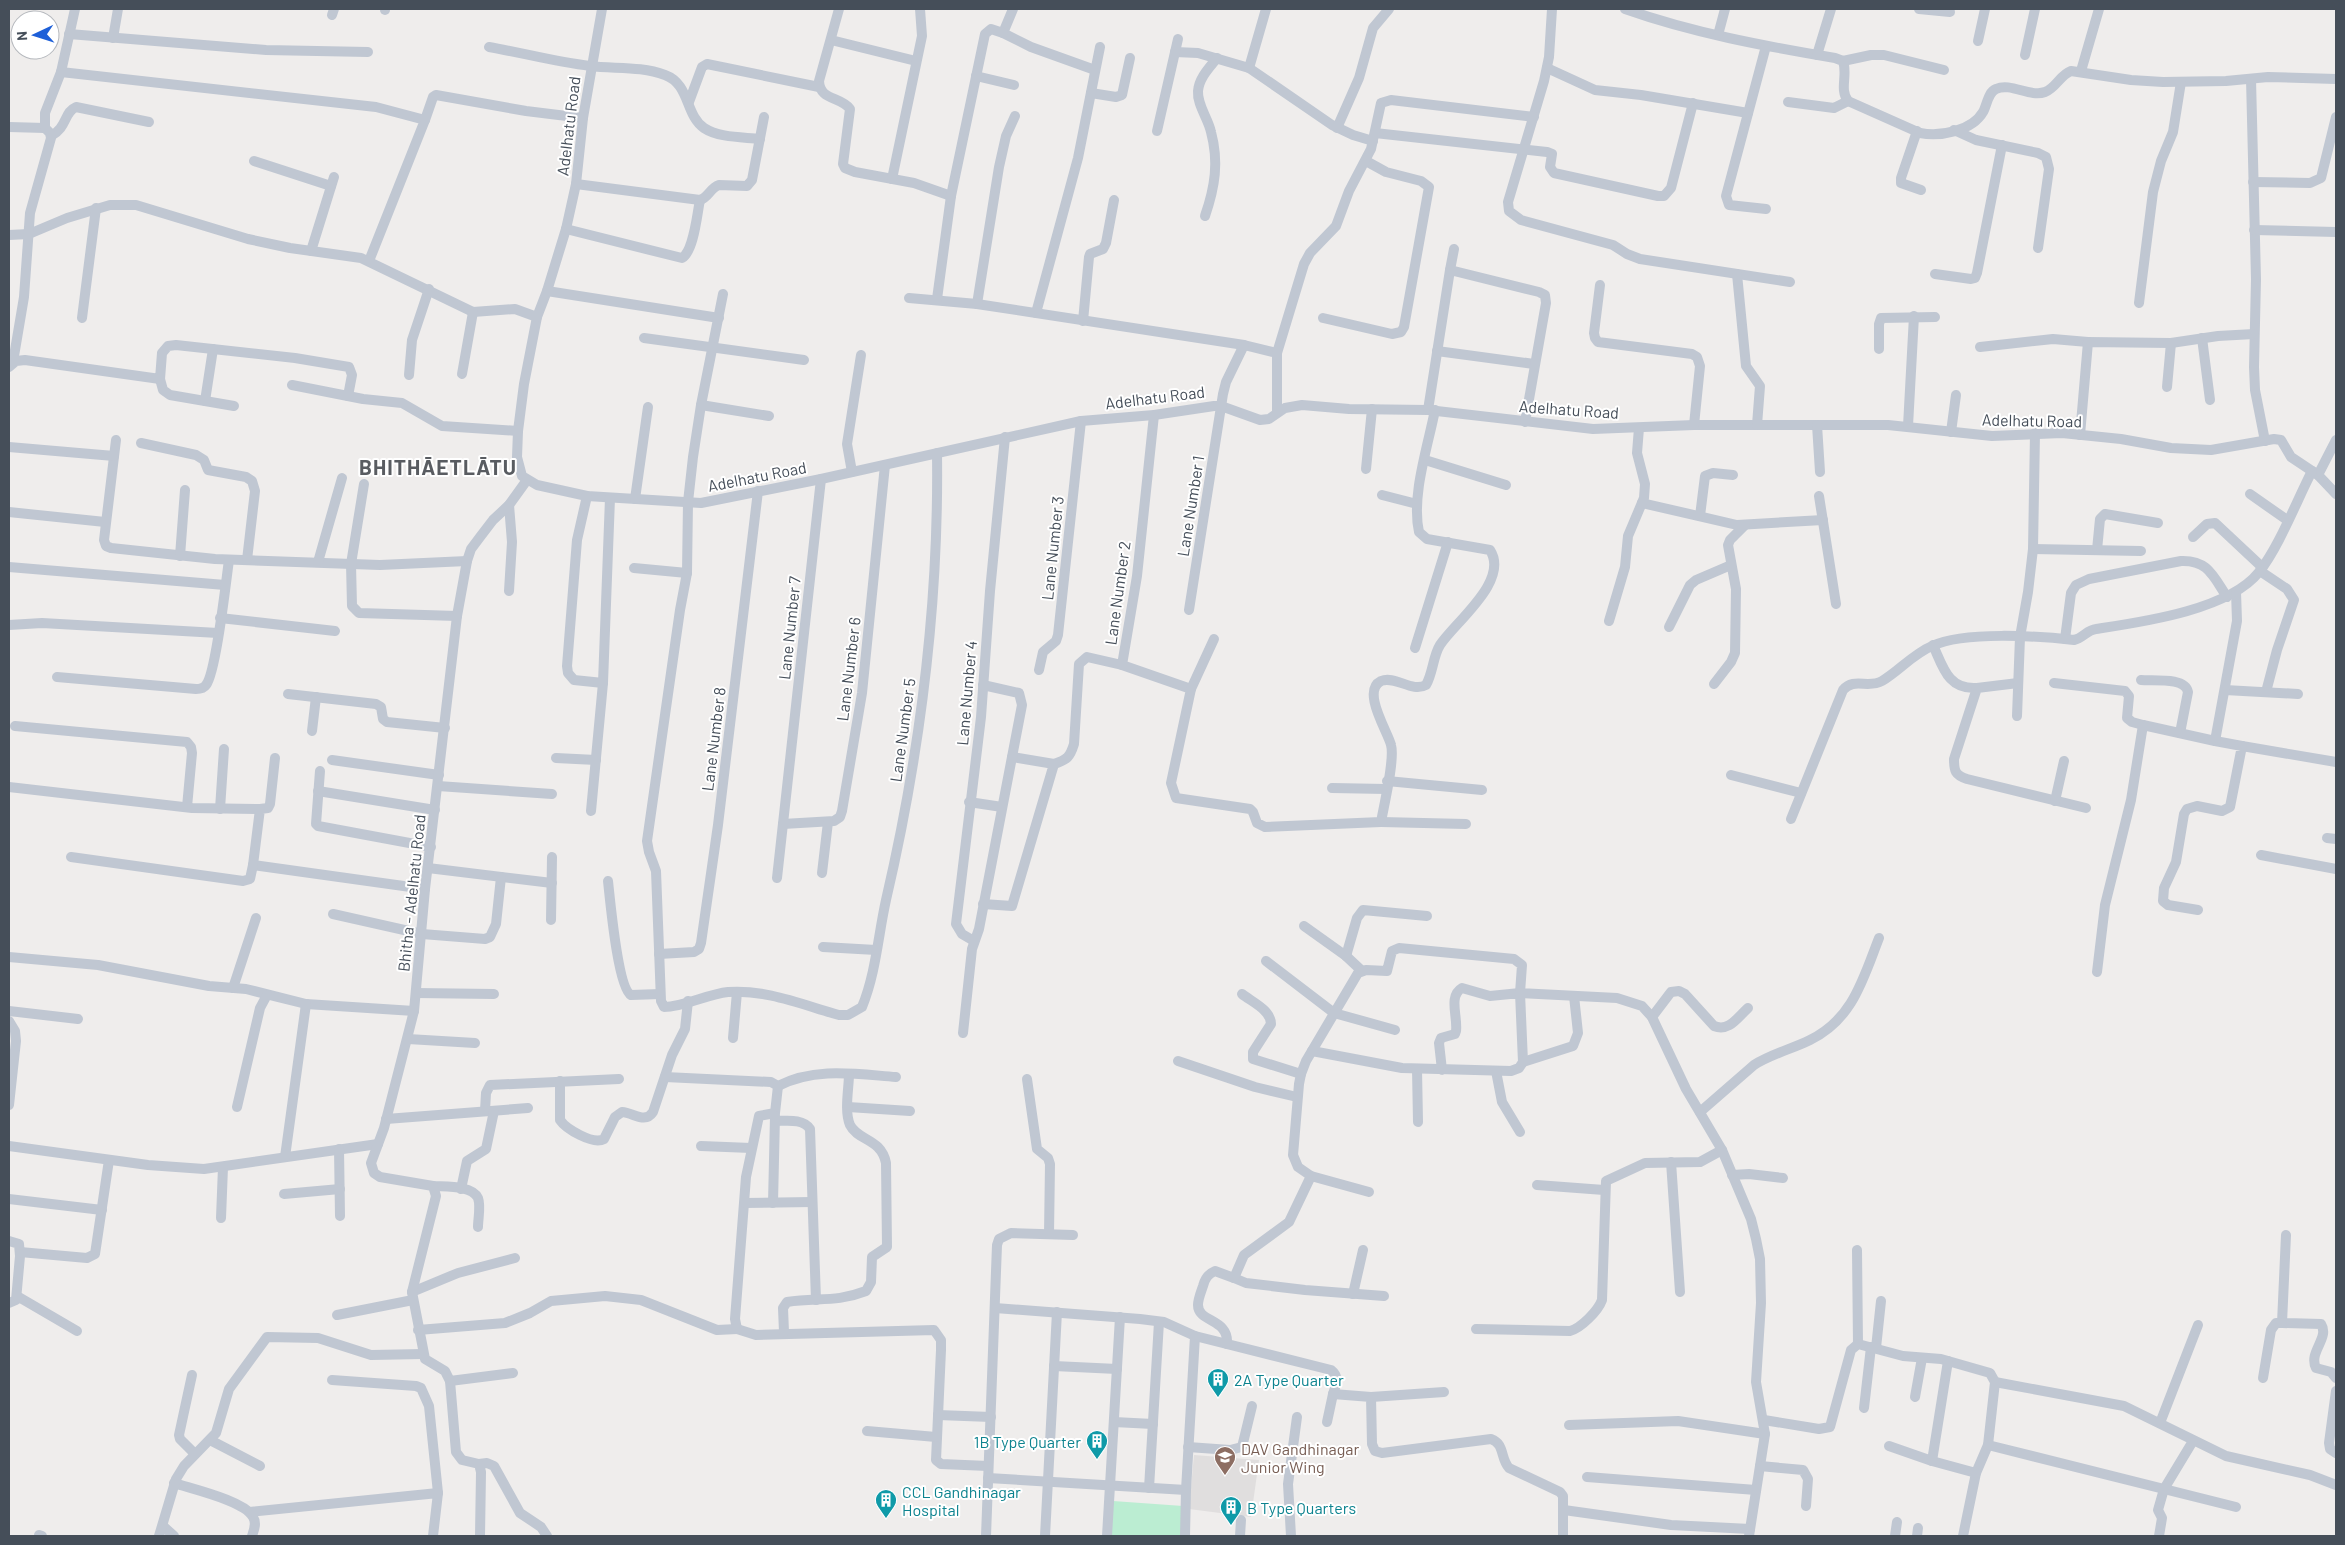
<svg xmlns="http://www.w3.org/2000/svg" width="2345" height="1545" font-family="Barlow,sans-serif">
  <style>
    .education { fill: #e0dede }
    .green { fill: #bbedd2 }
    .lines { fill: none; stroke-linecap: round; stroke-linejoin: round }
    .minor { stroke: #c0c7d2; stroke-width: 10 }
    .labels { text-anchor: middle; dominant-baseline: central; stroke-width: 4; stroke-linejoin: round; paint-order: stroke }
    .street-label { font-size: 16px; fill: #454e59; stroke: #fff }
    .culture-label { font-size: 16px; fill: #0d838f; stroke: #fff; text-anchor: start }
    .education-label { font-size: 16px; fill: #785e54; stroke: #fff; text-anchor: start }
    .district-label { font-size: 21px; font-weight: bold; letter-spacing: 1px; fill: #595c61; stroke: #fff }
  </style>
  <rect width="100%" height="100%" fill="#efedec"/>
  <path class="education" d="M1194,1455l65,5 -8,57 -62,-8z"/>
  <path class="green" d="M1113,1501l70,5 -2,30h-70z"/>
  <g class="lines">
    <g class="minor">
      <path d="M602,9l-19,109 -7,66 -10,45 -19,62 -10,26 -13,67 -6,47 -1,26 5,19 15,9 50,11 114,7 120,-24 260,-58 73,-6 60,-9h7l39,14 9,-1 16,-11 17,-3 47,4 79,1 165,19 101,-4h194l104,11 70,-3 59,6 50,9 40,2 63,-11 7,1 10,17 27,18 18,19"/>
      <path d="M839,9l-20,72c1,20 21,15 31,28l-7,55 2,4 10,4 59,11 37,13"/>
      <path d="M1013,9l-10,24 28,14 64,23"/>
      <path d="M1552,9l-3,48 -5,24 -36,121 1,9 12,9 92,25 14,9 13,5 150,23"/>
      <path d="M1625,9c68,24 139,37 210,49l8,3c5,14 -4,28 5,40l72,32c20,4 52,-2 63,-21 4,-7 5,-20 13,-23 15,-7 34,9 49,3 11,-4 15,-17 26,-21l60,9 32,2 63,-1 42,-4 68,2"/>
      <path d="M1919,9l31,3"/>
      <path d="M385,10v-1"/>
      <path d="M332,15l2,-6"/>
      <path d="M69,34l197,16 102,2"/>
      <path d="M1718,35l7,-26"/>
      <path d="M113,38l5,-29"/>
      <path d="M831,40l85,21"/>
      <path d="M1978,41l7,-32"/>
      <path d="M1766,46l-40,150 3,9 37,4"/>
      <path d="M489,47c34,6 67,15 101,19 25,3 51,0 75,9 25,9 20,40 39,53 15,10 39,9 56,11"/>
      <path d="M1175,52l23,1 51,15 83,57 21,10 20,6"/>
      <path d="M1817,55l14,-46"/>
      <path d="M2025,55l10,-46"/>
      <path d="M1843,61l28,-6h13l60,15"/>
      <path d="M1249,68l17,-59"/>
      <path d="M1547,68l48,22 46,5 107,18"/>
      <path d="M2081,71l18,-62"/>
      <path d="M61,72l315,35 49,13 -56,141"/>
      <path d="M976,76l38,9"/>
      <path d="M2251,79l5,200 -2,88 1,23 10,51"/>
      <path d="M1091,93l25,4 6,-2 8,-37"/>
      <path d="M689,102l13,-35 5,-3 112,23"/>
      <path d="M1788,102l46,6 14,-7"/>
      <path d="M425,120l8,-23 3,-2 90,16 57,7"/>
      <path d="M9,127l36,1"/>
      <path d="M1337,128l22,-50 14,-50 16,-19"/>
      <path d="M1954,130l22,10 62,13 8,4 3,12 -11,79"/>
      <path d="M1157,131l21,-92"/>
      <path d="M1917,131l-16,47v5l20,7"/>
      <path d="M1375,133l172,19 5,2 -2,13 4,6 104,23h6l7,-8 22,-85"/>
      <path d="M51,136c16,-8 13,-24 25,-29l73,15"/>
      <path d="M254,161l77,25"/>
      <path d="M892,179l30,-143 -2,-27"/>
      <path d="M2253,182l57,1 11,-5 15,-61"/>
      <path d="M576,184l124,16c9,-3 10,-12 19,-15l28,1 5,-6 12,-63"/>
      <path d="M1205,216c10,-29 14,-54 6,-84 -3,-14 -14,-27 -13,-41 1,-13 11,-23 19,-33"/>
      <path d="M566,229l116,29c12,-7 15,-44 18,-58"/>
      <path d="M2254,230l82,2"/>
      <path d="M9,235l20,-1 38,-16 43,-13h26l112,34 42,9 71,10 112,54 42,-3 22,8"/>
      <path d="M311,251l23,-74"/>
      <path d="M1450,270l4,-21"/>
      <path d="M1737,274l9,92 14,20 -3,39"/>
      <path d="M1935,274l36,5 4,-1 2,-5 25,-128"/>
      <path d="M1600,285l-6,48 1,5 3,4 94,12 5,3 3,9 -6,59"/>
      <path d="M547,291l172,27"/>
      <path d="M723,294l-22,111 -8,52 -5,45 -1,71 -7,37 -33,231 2,11 7,19 5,130 3,6c21,0 43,-13 64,-15 37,-3 75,13 111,23h9l14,-8c14,-34 16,-71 24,-107 34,-146 53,-297 51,-447"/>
      <path d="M909,298l68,6 267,41 33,8"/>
      <path d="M937,299l14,-103 34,-162 6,-5 12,4"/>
      <path d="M2139,303l14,-111 8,-31 12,-29 8,-50"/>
      <path d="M977,304l22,-137 7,-31 9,-20"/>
      <path d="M1036,313l42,-155 22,-111"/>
      <path d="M82,318l14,-110"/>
      <path d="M1323,318l69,16 9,-2 3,-5 25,-140 -8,-6 -35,-9 -20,-11"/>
      <path d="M1083,321l6,-64 1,-3 13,-5 3,-6 8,-43"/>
      <path d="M644,338l160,22"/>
      <path d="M2202,338l8,62"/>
      <path d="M1980,347l73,-8 35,3"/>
      <path d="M1879,349v-25l2,-6 54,-1"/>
      <path d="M1437,351l97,13"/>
      <path d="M13,362l11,-65 6,-84 21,-75 -1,-5 -5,-5v-15l16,-41 14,-63"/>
      <path d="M9,367l7,-6 9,-1 135,19 2,-26 6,-7 8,-1 119,13 54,9 3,8 -4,21"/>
      <path d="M462,374l11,-62"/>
      <path d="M409,375l3,-35 17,-51"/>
      <path d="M160,379l3,11 7,5 64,11"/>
      <path d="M292,385l71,14 39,4 40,23 76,5"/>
      <path d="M2167,387l4,-44"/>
      <path d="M205,401l8,-52"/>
      <path d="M701,405l68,11"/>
      <path d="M1428,410l22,-140 89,22 6,3 1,8 -21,119"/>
      <path d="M1277,412v-59l27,-89 6,-11 26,-27 13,-35 22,-42 10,-46 10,-3 143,17"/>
      <path d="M1154,415l-17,161 -15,89 69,24 -20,94 5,15 74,11 3,3 4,11 8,4 116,-5c3,-17 14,-63 10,-77 -3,-13 -30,-54 -10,-64 14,-6 31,12 45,4 7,-12 7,-29 14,-40 15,-23 70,-64 50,-95l-63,-11 -8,-7c-8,-36 9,-86 16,-122"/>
      <path d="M1817,425l3,47"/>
      <path d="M1908,426l6,-110"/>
      <path d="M1951,432l5,-37"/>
      <path d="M2080,435l8,-93 83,1 47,-7 36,-2"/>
      <path d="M116,440l-12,100 2,6 5,2 104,11 165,6 87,-4"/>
      <path d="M141,443l55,12 8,5 4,10 38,7 6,4 3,10 -8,69"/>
      <path d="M9,447l105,9"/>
      <path d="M1425,460l81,25"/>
      <path d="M1366,469l6,-60"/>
      <path d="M852,472l-5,-28 14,-89"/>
      <path d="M2318,475l18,-35"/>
      <path d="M364,484l-13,80 1,42 7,7 98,3"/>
      <path d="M2250,494l37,26"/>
      <path d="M1382,495l35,9"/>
      <path d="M587,496l-10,44 -10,126 1,7 6,7 29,3"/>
      <path d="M1819,496l17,108"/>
      <path d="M635,499l13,-92"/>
      <path d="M1642,503l95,22 86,-5"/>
      <path d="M509,505l3,37 -3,49"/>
      <path d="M9,512l96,10"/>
      <path d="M1700,516l5,-40 8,-3 20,2"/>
      <path d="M2193,537l14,-13 8,-1 47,44"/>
      <path d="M2033,549l108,2"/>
      <path d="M2097,550l3,-31 5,-5 53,9"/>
      <path d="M180,556l5,-66"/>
      <path d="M318,562l24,-84"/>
      <path d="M9,567l216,18"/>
      <path d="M634,568l53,5"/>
      <path d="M2260,571l27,18 7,11 -17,50 -11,42"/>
      <path d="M1189,610l34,-216 3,-12 18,-37"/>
      <path d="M220,618l115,13"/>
      <path d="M1609,621l16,-54 3,-31 16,-38 1,-14 -8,-31 2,-25"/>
      <path d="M9,625l33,-2 176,10"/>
      <path d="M1669,627l21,-42 6,-5 35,-15"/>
      <path d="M2065,639l6,-46 5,-8 13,-6 92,-18c27,-1 32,15 46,36"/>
      <path d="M1933,645c10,22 15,45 44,43"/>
      <path d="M1415,648l33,-106"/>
      <path d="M1039,670l4,-18 13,-11 2,-6 23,-214"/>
      <path d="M57,677l139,12c4,0 8,-1 10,-4 10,-12 20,-104 23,-125"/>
      <path d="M2141,680c13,1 44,-3 47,12l-8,41"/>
      <path d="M2018,683l-41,5 -23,71c0,12 1,16 13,20l119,29"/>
      <path d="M2054,683l71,8 4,5 -2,22 5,4 11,3"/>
      <path d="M1714,684l17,-22 4,-9 1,-64 -8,-44 2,-5 15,-15"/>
      <path d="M1191,689l23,-50"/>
      <path d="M2225,690l73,4"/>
      <path d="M288,694l88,10 5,3 2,12 4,3 58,6"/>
      <path d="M2017,716l3,-79 8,-45 5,-43 2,-116"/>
      <path d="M15,726l172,16 4,5 1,6 -5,54"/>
      <path d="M312,731l4,-34"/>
      <path d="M2242,746l94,16"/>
      <path d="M275,758l-5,46 -2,4 -8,1 -7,56 172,24"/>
      <path d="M556,758l40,2"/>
      <path d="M332,760l107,15"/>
      <path d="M1054,764c13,-4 16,-7 20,-20l5,-80 8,-7 35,8"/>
      <path d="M320,771l-4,53 2,2 113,21"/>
      <path d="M1731,775l70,18"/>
      <path d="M1387,781l95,9"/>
      <path d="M438,786l114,8"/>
      <path d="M9,787l183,21 68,1"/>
      <path d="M1332,788l54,1"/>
      <path d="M318,791l117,19"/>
      <path d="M2055,801l9,-40"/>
      <path d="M969,802l33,5"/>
      <path d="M220,809l4,-60"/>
      <path d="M591,811l12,-128 7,-185"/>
      <path d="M1791,819l52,-129c11,-13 25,-1 39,-9 17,-10 31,-27 50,-35 32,-15 106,-10 142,-6 9,-2 13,-10 22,-11 46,-7 133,-19 163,-57 20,-25 38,-72 53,-101"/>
      <path d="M1381,822l85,2"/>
      <path d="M783,824l51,-3 6,-4 2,-6 20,-118 23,-228"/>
      <path d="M2327,838l9,1"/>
      <path d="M2261,855l75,14"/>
      <path d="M71,857l172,24 7,-2 3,-14"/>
      <path d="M428,868l124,15"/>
      <path d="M822,873l6,-51"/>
      <path d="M777,878l44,-399"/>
      <path d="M608,881c2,18 10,107 23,114l29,-1"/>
      <path d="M983,904l29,2 42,-142 -42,-7"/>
      <path d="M2198,910l-30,-5 -5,-4 1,-13 12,-26 8,-48 3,-5 10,-3 25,5 8,-4 12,-61 -27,-5"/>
      <path d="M333,914l89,20 63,5 5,-2 6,-13 5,-47"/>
      <path d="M551,920l1,-63"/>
      <path d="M1304,926l42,30 16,15"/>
      <path d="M974,941l-12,-7 -6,-10 25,-207 9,-126 15,-154"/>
      <path d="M823,947l53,3"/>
      <path d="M659,954l35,-2 5,-3 2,-6 17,-118 40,-334"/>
      <path d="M1346,956l11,-38 6,-8 64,6"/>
      <path d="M9,957l89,8 111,21 37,3 60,15 108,7"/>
      <path d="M1266,961l68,52 61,17"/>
      <path d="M2097,972l8,-67 26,-105 12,-75 72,16 22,-120 -1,-29"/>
      <path d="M233,988l23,-70"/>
      <path d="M416,993l78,1"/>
      <path d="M1242,994c10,8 29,16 29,30l-18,28v7l48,15"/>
      <path d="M9,1011l69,8"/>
      <path d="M1652,1017l19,-25 8,-1 6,3 29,32c15,6 23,-8 34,-18"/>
      <path d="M9,1021l6,10 1,10 -7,64"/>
      <path d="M963,1033l9,-84 7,-20 43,-224 -3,-12 -36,-8"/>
      <path d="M733,1038l4,-46"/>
      <path d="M408,1039l67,4"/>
      <path d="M1312,1051l90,17 109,3 8,-3 4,-6 -3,-69 -30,3 -28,-8c-14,8 -4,29 -6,43l-1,3 -14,4 -2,5 3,27"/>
      <path d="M1178,1061l77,26 42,10"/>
      <path d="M1523,1062l50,-16 5,-13 -4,-37"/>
      <path d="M1417,1069l1,53"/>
      <path d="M1496,1071l6,31 18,30"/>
      <path d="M665,1077l106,5 7,4 -3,27 -16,3 -13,61 -11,142 2,10"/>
      <path d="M1027,1079l10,70 11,9 2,6 -1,70"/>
      <path d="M560,1081v39c6,9 33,25 44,19l11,-22 7,-5c12,1 23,12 31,0l19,-57 13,-26 3,-28"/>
      <path d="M778,1086c37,-19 77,-12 118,-9"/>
      <path d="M237,1107l23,-99 7,-13"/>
      <path d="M848,1107l62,4"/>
      <path d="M485,1111l1,-18 4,-8 129,-6"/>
      <path d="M1700,1112l54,-47c17,-11 38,-16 56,-25 43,-21 53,-61 69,-102"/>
      <path d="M386,1119l142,-11"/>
      <path d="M775,1121c11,0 28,-3 35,8l6,171"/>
      <path d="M9,1146l139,19 56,4 174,-25"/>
      <path d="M701,1146l50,2"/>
      <path d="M339,1149l1,67"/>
      <path d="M285,1157l21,-153"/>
      <path d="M1671,1162l9,130"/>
      <path d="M1732,1175l17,-1 34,4"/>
      <path d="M1311,1176l58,16"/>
      <path d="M1537,1185l67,5"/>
      <path d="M433,1186c12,1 39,-1 45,12 3,8 0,21 0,29"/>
      <path d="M461,1189l6,-28 19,-12 8,-38"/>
      <path d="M284,1194l56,-5"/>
      <path d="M9,1199l93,11"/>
      <path d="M745,1203l67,-1"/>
      <path d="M773,1203l2,-87"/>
      <path d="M221,1218l2,-51"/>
      <path d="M2286,1235l-4,88 39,1c9,14 -13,28 -5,44l15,4 5,6"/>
      <path d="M9,1241l10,3 1,12 -4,44 -7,3"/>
      <path d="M1857,1250l1,94"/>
      <path d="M20,1252l67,6 8,-4 14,-94"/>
      <path d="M1234,1278l12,5 59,7 79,6"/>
      <path d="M412,1292l46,-19 57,-15"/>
      <path d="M1353,1294l10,-44"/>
      <path d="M17,1296l60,35"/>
      <path d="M995,1308l145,11 24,3 31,14"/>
      <path d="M337,1315l76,-15"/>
      <path d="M737,1329l19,6 178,-5 7,10v10l-5,110 5,4 47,2"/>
      <path d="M1476,1329l94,2c11,-3 28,-20 32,-31l4,-119 39,-18 55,-1 22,-12"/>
      <path d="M418,1330l87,-7 25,-10 21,-12 54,-5 36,4 76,30 20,-1"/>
      <path d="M784,1332l-1,-24 4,-6c30,-5 48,1 79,-11l5,-9 1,-25 15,-10 -1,-84c-5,-25 -28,-22 -36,-38 -6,-14 -1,-37 -1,-51"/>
      <path d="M1227,1344c2,-26 -29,-21 -29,-39 0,-6 3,-13 5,-19 2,-8 5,-12 12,-15l19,7 10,-23 45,-33 22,-46 -13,-9 -5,-12 6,-71 2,-10 5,-13 52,-88 8,-3 21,1 5,-20 7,-3 115,11 8,6 -2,28 97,5 25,8 10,11 34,72 36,61 29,69 5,20 4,20 1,44 -5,79 9,52 -16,102"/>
      <path d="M1876,1348l5,-47"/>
      <path d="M1054,1366l63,3"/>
      <path d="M192,1375l-13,60 1,4 15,15"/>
      <path d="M2263,1378l8,-48 5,-7h6"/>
      <path d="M332,1380l84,6 5,2 8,18 9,87"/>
      <path d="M450,1381l63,-8"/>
      <path d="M1995,1382l129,24 102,50 84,19 26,10"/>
      <path d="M2336,1391l-7,52 1,6 6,4"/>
      <path d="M1371,1397l73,-5"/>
      <path d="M1915,1397l7,-39"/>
      <path d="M1864,1408l7,-61"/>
      <path d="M938,1415l53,2"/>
      <path d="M1764,1420l55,9 11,-2 21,-77 7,-6 45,12 38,3 49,14 5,9 -7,63 -12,28 -13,63"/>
      <path d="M1114,1422l39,2"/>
      <path d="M1327,1422l6,-28"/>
      <path d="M2160,1423l38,-98"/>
      <path d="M1569,1425l109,-4 87,13"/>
      <path d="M867,1431l69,6"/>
      <path d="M210,1440l50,26"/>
      <path d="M1988,1445l248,62"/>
      <path d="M1889,1446l43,15 44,12"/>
      <path d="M1188,1447l42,3 12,-3 10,-41"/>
      <path d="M1932,1461l16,-100"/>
      <path d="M479,1464l8,-1 7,3 26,47 21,14 6,9"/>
      <path d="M1760,1466l43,4 5,9 -2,27"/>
      <path d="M1587,1477l169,13"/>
      <path d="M988,1478l198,12"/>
      <path d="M174,1483c18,6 71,18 79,34 4,6 1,13 -1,19"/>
      <path d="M1149,1488l10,-166"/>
      <path d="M1564,1510l107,15 79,4"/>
      <path d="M250,1512l188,-19 -5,43"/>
      <path d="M163,1526l11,10"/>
      <path d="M39,1535l3,1"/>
      <path d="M159,1536l17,-57 8,-13 32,-33 13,-44 38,-52 51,1 53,17 52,-1"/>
      <path d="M480,1536l1,-64 -2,-8 -17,-4 -6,-8 -6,-71 -5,-10 -20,-12 -13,-67 24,-96 -3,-10 -53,-9 -6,-4 -3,-10 13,-35 30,-117 11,-122 32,-273 10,-55 4,-12 9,-12 13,-17 16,-15 18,-25"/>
      <path d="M986,1536l11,-291 2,-6 12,-6 62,2"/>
      <path d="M1045,1536l12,-224"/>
      <path d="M1107,1536l13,-219"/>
      <path d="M1185,1536l1,-46 9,-154 136,34c9,7 5,14 2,24l38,3 1,47 3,7 7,2 109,-14c14,5 9,19 18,29l51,24 3,4v40"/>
      <path d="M1240,1536l1,-16"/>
      <path d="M1291,1536l-3,-52 9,-67"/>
      <path d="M1895,1536l2,-14"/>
      <path d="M1917,1536l1,-8"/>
      <path d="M2159,1536l3,-18 -4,-8 6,-21 29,-48"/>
    </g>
  </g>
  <defs>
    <g id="building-pin" transform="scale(1.125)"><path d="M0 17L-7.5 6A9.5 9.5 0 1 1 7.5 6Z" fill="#0f9aa8" stroke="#fff"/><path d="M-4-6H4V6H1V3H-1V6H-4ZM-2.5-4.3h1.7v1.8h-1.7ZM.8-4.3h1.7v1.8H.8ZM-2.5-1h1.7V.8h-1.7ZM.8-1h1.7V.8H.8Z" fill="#fff"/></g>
    <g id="school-pin" transform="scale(1.125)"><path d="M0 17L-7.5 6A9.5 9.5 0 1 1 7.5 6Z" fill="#8d6e63" stroke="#fff"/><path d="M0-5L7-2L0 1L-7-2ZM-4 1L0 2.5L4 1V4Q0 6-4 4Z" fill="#fff"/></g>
  </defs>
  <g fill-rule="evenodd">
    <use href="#building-pin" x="1218" y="1379"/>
    <use href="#building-pin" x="1097" y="1441"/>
    <use href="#school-pin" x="1225" y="1457"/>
    <use href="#building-pin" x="886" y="1500"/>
    <use href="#building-pin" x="1231" y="1507"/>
  </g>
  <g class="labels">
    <g class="street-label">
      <text transform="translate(568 126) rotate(-83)">Adelhatu Road</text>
      <text transform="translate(1155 397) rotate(-7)">Adelhatu Road</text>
      <text transform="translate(1569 409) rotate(4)">Adelhatu Road</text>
      <text transform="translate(2032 420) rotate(1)">Adelhatu Road</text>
      <text transform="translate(757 476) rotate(-11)">Adelhatu Road</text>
      <text transform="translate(1190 506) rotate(-81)">Lane Number 1</text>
      <text transform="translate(1052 548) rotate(-84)">Lane Number 3</text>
      <text transform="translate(1117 593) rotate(-82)">Lane Number 2</text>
      <text transform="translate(789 628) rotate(-84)">Lane Number 7</text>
      <text transform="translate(848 669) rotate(-83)">Lane Number 6</text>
      <text transform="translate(966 693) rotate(-85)">Lane Number 4</text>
      <text transform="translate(902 730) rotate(-82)">Lane Number 5</text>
      <text transform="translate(713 739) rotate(-83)">Lane Number 8</text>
      <text transform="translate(411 893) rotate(-84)">Bhitha - Adelhatu Road</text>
    </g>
    <g class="culture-label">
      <text x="1234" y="1379">2A Type Quarter</text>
      <text x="1081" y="1441" text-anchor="end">1B Type Quarter</text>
      <text x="902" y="1491">CCL Gandhinagar<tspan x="902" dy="18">Hospital</tspan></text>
      <text x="1247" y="1507">B Type Quarters</text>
    </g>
    <g class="education-label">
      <text x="1241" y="1448">DAV Gandhinagar<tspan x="1241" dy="18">Junior Wing</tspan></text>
    </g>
    <g class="district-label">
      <text x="438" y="466">BHITHĀETLĀTU</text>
    </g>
  </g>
  <rect width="2345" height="1545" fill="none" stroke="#454e59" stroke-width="20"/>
  <g transform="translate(35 35) rotate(266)"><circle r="24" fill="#ffffff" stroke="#b5b8bd"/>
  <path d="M0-4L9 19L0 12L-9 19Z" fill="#1d5fd8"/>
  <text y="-8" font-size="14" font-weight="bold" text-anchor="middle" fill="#454e59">N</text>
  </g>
</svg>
